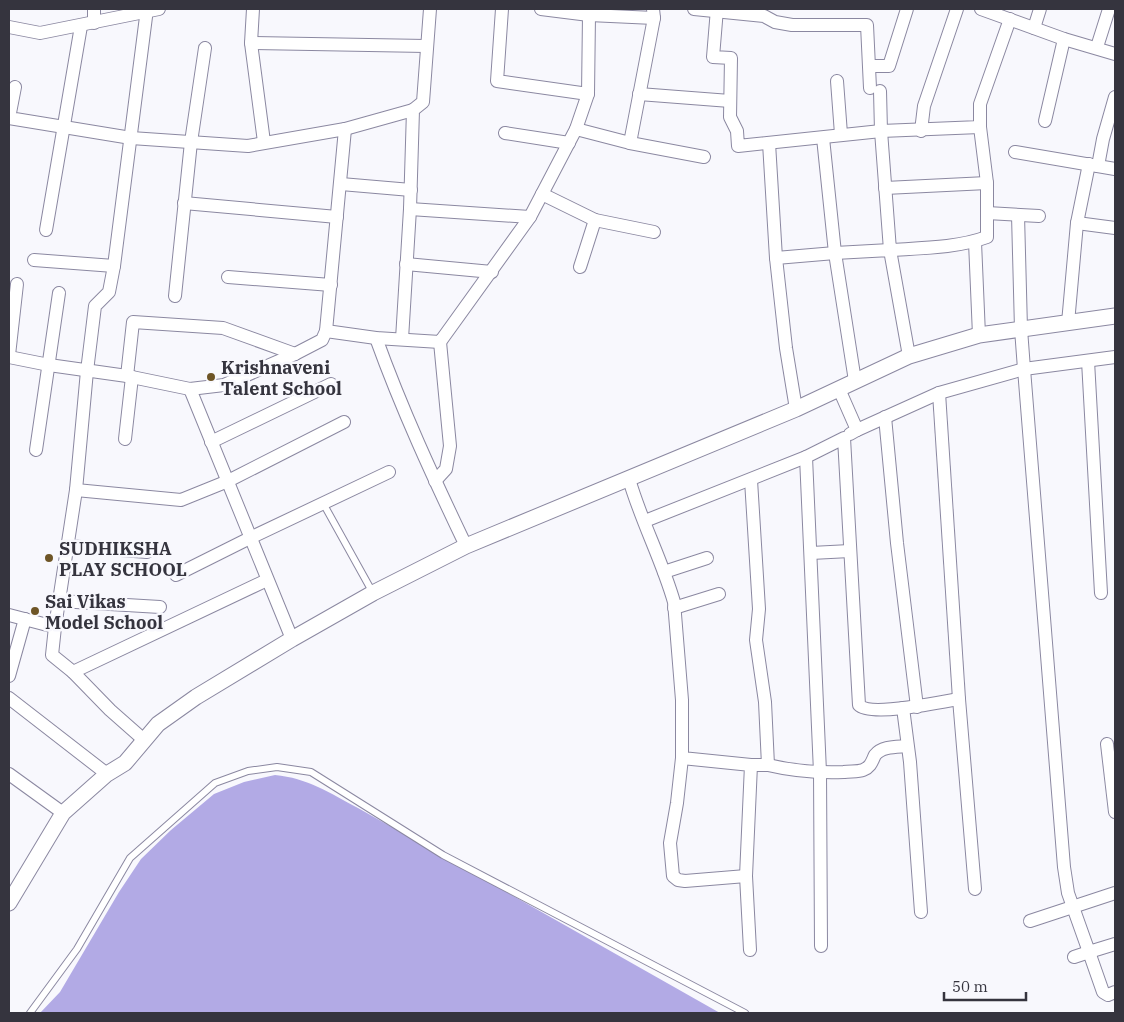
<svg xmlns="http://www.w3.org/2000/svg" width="1124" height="1022" font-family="'IBM Plex Serif',serif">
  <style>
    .water { fill: #b2aae5 }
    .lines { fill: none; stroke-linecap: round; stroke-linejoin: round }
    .service-casing { stroke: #8b88a1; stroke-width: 8 }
    .minor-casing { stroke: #8b88a1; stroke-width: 14 }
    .tertiary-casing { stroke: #8b88a1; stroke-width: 17 }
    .service { stroke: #fff; stroke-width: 6 }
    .minor { stroke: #fff; stroke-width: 12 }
    .tertiary { stroke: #fff; stroke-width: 15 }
    .poi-dot { fill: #6e5526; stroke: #f8f8fd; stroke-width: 2 }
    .labels { text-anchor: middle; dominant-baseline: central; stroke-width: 5; stroke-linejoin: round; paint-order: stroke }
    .poi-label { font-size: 18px; font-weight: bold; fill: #35343e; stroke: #f8f8fd; text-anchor: start }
  </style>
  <rect width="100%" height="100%" fill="#f8f8fd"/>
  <path class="water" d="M275,775c32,3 55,18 83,33l362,205h-680l20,-21 59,-100 22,-33 30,-29 43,-36 30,-12z"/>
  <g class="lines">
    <g class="service-casing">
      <g id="service">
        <path d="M323,503l50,90"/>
        <path d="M30,1013l47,-64 53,-91 85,-75 33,-12 29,-4 34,5 132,83 302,158"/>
      </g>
    </g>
    <g class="minor-casing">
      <g id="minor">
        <path d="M253,9l-2,34 13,99"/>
        <path d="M502,9l-5,72 91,13"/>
        <path d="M541,9l48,6 65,3"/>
        <path d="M694,9l70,7 11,6 17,3h75l3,63"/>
        <path d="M717,9l-4,48 18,1 -1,59 7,14 1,15 143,-15 99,-4v-23l30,-85"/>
        <path d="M981,9l83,30 51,15"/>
        <path d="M94,23v-14"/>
        <path d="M9,27l31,6 119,-24"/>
        <path d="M1034,28l6,-19"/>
        <path d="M251,43l175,3"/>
        <path d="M1097,47l12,-38"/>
        <path d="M870,66h19l18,-57"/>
        <path d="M837,81l4,53"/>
        <path d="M15,87l-6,31 122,20 117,8 97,-17 68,-19"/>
        <path d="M880,91l1,40 9,119c32,-2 67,-2 97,-13v-54l-7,-56"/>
        <path d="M639,94l91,7"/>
        <path d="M1045,121l19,-82"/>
        <path d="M576,129l54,14 24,-125 -1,-9"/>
        <path d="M921,131l3,-25 33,-97"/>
        <path d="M505,133l64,10"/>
        <path d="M823,138l12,115 20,128"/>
        <path d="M630,143l74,14"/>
        <path d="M769,143l7,115"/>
        <path d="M1015,152l100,17"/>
        <path d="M1098,166l5,-27 12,-42"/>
        <path d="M341,184l70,6"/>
        <path d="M885,188l102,-5"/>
        <path d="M542,194l53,26 59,12"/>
        <path d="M184,203l153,14"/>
        <path d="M410,209l120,8"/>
        <path d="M987,213l52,3"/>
        <path d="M1018,215l3,114 3,40 40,498 4,26 21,59 26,-8"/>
        <path d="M1077,223l38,5"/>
        <path d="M46,230l35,-204"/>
        <path d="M975,242l4,93"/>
        <path d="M34,260l80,6"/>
        <path d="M406,264l86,8"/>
        <path d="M580,267l15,-47"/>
        <path d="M228,277l103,8"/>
        <path d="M175,296l16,-154 14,-94"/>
        <path d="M1068,323l9,-100 12,-59"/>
        <path d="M326,331l19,-202"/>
        <path d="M376,338c26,72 57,139 90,208"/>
        <path d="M402,339l8,-130 3,-99 10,-8 7,-93"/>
        <path d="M9,355l8,-71"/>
        <path d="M9,357l40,8 78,11 63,13 34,-4 71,-31 27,-14 4,-9 50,7 64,4 90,-125 46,-88 12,-35 1,-79"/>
        <path d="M1088,361l13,232"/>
        <path d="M127,376l6,-54 90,6 72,26"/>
        <path d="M190,389l102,250"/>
        <path d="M839,389l18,41 -7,4"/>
        <path d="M939,393l20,306"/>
        <path d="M796,409l-10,-61 -10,-90 59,-5 55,-3 19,106"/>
        <path d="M885,417l12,126 20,164"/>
        <path d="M857,430l82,-37 85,-24 91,-12"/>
        <path d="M125,439l7,-62"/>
        <path d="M211,442l120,-58"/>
        <path d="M36,450l23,-157"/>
        <path d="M629,479c12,42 33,81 45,123l8,98v58l69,7 -5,111 4,74"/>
        <path d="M751,480l8,129 -3,31 9,62 3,63h-17"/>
        <path d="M435,481l11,-12 4,-23 -10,-104"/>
        <path d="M76,490l105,10 47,-19 116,-59"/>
        <path d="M645,521l161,-64"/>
        <path d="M68,546l79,6"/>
        <path d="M811,553l39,-2"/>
        <path d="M664,572l43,-14"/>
        <path d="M176,575l74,-37 139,-66"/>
        <path d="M59,601l101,6"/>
        <path d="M674,608l45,-14"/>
        <path d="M9,615l46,12 21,-137 11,-119 8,-65 14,-14 5,-26 33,-257"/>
        <path d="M55,627l-3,28 21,17 194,-92"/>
        <path d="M73,672l37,38 34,30"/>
        <path d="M9,676l16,-57"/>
        <path d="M9,698l98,76"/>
        <path d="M903,708l7,54 11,150"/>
        <path d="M1107,744l8,68"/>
        <path d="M682,758l-5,45 -7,40 3,33 5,4 7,1 61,-5"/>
        <path d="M768,765c25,6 50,8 76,7 6,-1 14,0 19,-2 8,-3 9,-9 12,-15 7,-9 22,-8 32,-9"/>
        <path d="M9,774l54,39"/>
        <path d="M1030,921l85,-28"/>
        <path d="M821,946l-1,-174 -14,-315 38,-19 15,267c11,12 83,-3 100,-6l16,190"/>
        <path d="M1074,957l15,-5 14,40 5,3 7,-3"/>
      </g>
    </g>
    <g class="tertiary-casing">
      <path id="tertiary" d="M9,903l54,-90 44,-39 18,-11 33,-39 38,-27 96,-58 81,-46 93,-47 330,-137 113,-53 70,-21 136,-19"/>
    </g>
    <use href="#service" class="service"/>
    <use href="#minor" class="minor"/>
    <use href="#tertiary" class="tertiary"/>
  </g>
  <g class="poi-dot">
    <circle cx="211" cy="377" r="5"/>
    <circle cx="49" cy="558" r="5"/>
    <circle cx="35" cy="611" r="5"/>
  </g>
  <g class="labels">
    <g class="poi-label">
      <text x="221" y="367">Krishnaveni<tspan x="221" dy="21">Talent School</tspan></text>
      <text x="59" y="548">SUDHIKSHA<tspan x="59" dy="21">PLAY SCHOOL</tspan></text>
      <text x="45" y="601">Sai Vikas<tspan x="45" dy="21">Model School</tspan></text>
    </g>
  </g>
  <rect width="1124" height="1022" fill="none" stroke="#35343e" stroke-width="20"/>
  <path d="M944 992v8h82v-8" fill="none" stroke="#35343e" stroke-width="2.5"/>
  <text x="952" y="992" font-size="15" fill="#35343e" stroke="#f8f8fd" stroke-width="4" paint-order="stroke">50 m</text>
</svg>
